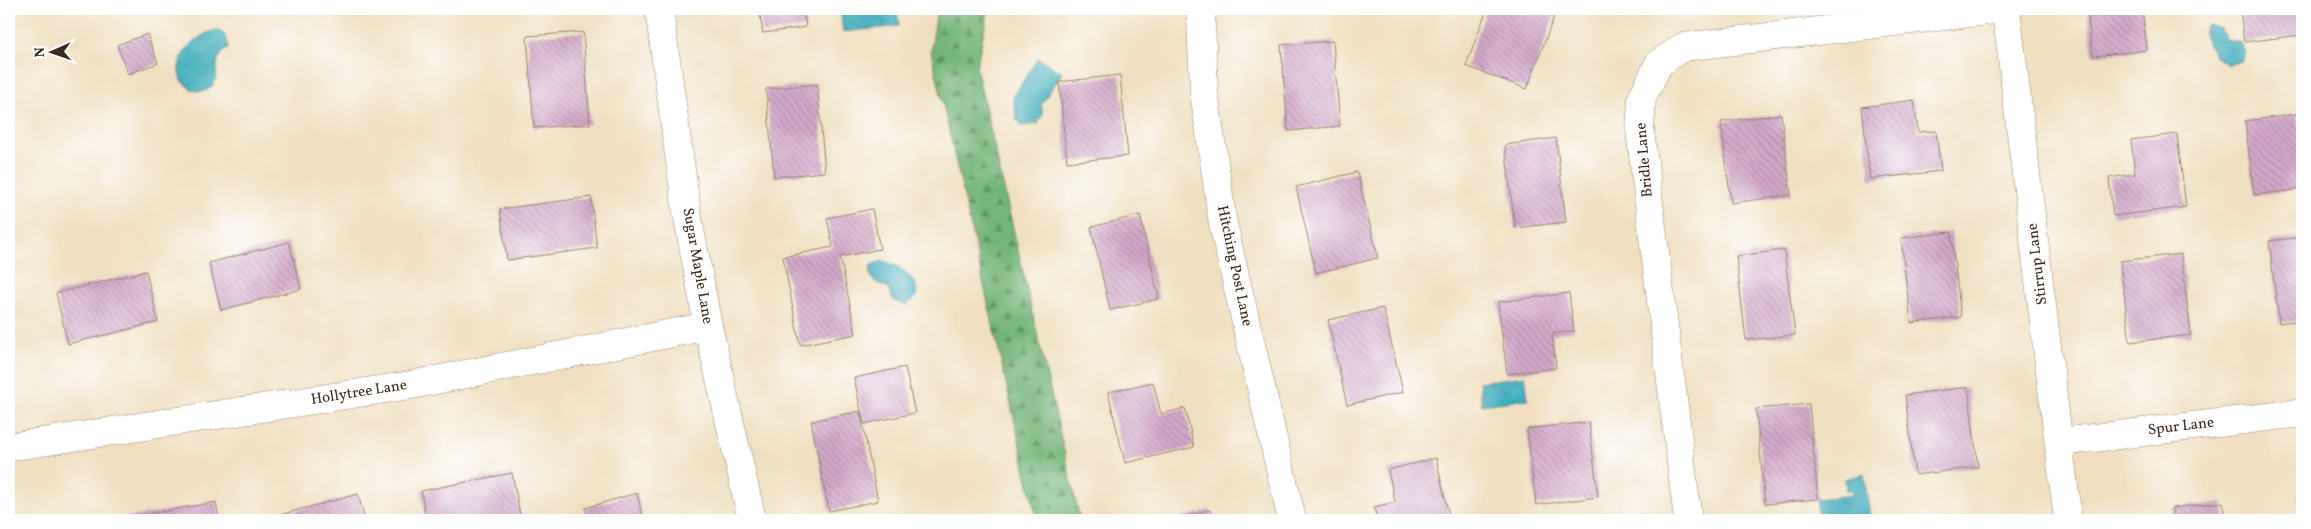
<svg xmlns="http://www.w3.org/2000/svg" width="2311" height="529" font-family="Vollkorn,serif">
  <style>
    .forest { fill: url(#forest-firs); stroke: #57704b }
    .water { fill: url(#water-ripples); stroke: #3c6b6d }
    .building { fill: url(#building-back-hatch) }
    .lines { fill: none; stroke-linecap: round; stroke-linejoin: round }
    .minor-casing { stroke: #968570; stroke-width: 29 }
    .minor { stroke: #fff; stroke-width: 28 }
    .labels { text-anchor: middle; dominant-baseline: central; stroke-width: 4.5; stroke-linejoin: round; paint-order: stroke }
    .street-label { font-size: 15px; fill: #3b2a1e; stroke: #fff }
  </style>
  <defs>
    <pattern id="forest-firs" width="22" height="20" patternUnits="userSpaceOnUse" patternTransform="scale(1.25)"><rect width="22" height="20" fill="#73b578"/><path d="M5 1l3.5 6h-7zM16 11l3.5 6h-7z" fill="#609362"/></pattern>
    <pattern id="water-ripples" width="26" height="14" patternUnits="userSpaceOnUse" patternTransform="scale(1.25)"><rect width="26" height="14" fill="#3eacbc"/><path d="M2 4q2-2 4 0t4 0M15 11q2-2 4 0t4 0" fill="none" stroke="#358c98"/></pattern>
    <pattern id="building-back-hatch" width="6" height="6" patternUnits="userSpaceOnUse" patternTransform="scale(1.25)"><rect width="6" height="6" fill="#d4a8ca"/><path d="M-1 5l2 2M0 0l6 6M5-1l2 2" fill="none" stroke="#ad89a3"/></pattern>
  </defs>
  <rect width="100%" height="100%" fill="#fff"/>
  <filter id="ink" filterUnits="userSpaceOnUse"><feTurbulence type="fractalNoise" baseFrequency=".02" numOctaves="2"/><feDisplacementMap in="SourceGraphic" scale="10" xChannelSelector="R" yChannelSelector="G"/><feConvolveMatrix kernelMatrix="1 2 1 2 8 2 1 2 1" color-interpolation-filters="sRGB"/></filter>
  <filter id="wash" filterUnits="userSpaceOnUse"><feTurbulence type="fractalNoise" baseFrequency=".0096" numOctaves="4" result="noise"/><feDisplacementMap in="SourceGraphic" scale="20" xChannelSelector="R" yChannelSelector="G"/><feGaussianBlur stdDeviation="1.12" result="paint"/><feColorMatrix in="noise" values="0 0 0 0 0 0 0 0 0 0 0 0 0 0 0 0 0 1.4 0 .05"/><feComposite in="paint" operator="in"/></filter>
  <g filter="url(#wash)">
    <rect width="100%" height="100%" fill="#f0e0c1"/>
    <path class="forest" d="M937,9h52l-13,58 104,453h-43l-106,-469z"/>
    <g class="water">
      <path d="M840,9h57l2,17 -56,6z"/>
      <path d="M2209,25l11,4 6,10 15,4 4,9 -4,9 -13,4 -13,-9 -12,-22 2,-7z"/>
      <path d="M217,30c9,4 11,9 11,18 -2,2 -6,5 -8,8 -6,9 0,23 -10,32 -11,10 -30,-3 -31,-16 -2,-20 20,-39 38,-42z"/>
      <path d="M1038,58l24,15 -21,32 2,9 -5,10 -17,2v-5h-4l-4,-24z"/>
      <path d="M882,261c19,2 53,31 23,44l-11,-4 -7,-14c-11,-3 -21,-9 -16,-22z"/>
      <path d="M1525,376l3,23 -46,6 -3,-23z"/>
      <path d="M1864,474l6,42 -51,4 -3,-21 36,-4v-4h-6l-1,-12z"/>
    </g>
    <g id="blocks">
      <g class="building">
        <path d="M759,9h44l3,18 -43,6z"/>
        <path d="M1487,9h62l7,2 -29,78 -61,-23z"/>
        <path d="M2087,9h55l5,41 -54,6z"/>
        <path d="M2240,9h62v26l-58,7z"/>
        <path d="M583,32l7,92 -56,4 -7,-92z"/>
        <path d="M147,34l11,29 -30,11 -11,-29z"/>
        <path d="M1333,41l7,85 -52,5 -7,-86z"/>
        <path d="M1120,75l8,81 -61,6 -8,-80z"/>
        <path d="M817,84l8,88 -51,5 -8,-88z"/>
        <path d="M1914,100l4,32 18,-1 5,40 -71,8 -8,-72z"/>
        <path d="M1781,114l10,81 -60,8 -10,-81z"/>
        <path d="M2297,114l3,26 2,-1v50l-48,6 -9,-74z"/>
        <path d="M2177,134l9,73 -73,9 -4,-38 26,-4 -4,-34z"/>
        <path d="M1556,138l10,84 -51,6 -10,-83z"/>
        <path d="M1357,172l21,86 -62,15 -20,-86z"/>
        <path d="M591,197l6,51 -90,12 -7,-51z"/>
        <path d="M872,209l8,40 -40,8 16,77 -56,11 -17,-88 50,-10 -6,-29z"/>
        <path d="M1140,215l19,84 -49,11 -19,-83z"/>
        <path d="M1951,232l10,85 -50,6 -10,-85z"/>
        <path d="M2302,237v83l-23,3 -10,-82z"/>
        <path d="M289,242l12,47 -80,21 -12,-47z"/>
        <path d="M1784,250l11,85 -49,5 -10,-84z"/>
        <path d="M2181,254l10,81 -61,7 -10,-81z"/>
        <path d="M146,271l12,51 -90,22 -12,-51z"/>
        <path d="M1569,293l5,38 -22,3 4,34 -49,6 -9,-72z"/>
        <path d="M1383,308l20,84 -56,13 -19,-85z"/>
        <path d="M905,367l10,46 -51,11 -10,-46z"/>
        <path d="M1153,382l8,32 24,-6 9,39 -69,16 -17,-71z"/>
        <path d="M1968,387l10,80 -63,8 -10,-80z"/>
        <path d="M1809,404l9,95 -53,5 -9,-95z"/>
        <path d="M860,411l18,90 -49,10 -18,-90z"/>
        <path d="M1589,422l9,75 -62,8 -9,-76z"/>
        <path d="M1436,458l14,62h-73l-3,-13 21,-5 -7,-32z"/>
        <path d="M512,473l9,47h-95l-5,-29z"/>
        <path d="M637,493l6,27h-55l-3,-12z"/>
        <path d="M2298,493h4v27h-1z"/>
        <path d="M358,494l7,26h-92l-1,-3z"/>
        <path d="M216,502l3,18h-94v-2z"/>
        <path d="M2223,502l2,18h-52l-1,-12z"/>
        <path d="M1210,510l2,10h-44z"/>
      </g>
    </g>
  </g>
  <g filter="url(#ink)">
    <use href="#blocks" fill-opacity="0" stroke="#968570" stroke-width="1"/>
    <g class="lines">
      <g class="minor-casing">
        <g id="minor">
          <path d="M659,9l28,204 21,113 44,194"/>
          <path d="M1203,9l-2,10 3,73 19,132 69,296"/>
          <path d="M2006,9l62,511"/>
          <path d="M2060,442l242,-29"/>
          <path d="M9,447l402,-62 297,-59"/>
          <path d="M1688,520l-48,-390 2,-32 17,-35 24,-16 321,-38"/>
        </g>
      </g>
      <use href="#minor" class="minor"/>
    </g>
  </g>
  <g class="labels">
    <g class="street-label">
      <text transform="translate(1645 160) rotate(-95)">Bridle Lane</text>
      <text transform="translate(2038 264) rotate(-97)">Stirrup Lane</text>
      <text transform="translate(697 266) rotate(80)">Sugar Maple Lane</text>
      <text transform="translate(1234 266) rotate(78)">Hitching Post Lane</text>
      <text transform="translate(359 393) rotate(-9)">Hollytree Lane</text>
      <text transform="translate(2181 427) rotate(-7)">Spur Lane</text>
    </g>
  </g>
  <rect width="2311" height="529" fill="none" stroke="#fff" stroke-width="30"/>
  <g transform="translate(52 52) rotate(268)" stroke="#ffffff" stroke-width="4" paint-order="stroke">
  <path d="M0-4L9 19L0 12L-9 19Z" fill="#3b2a1e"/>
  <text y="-8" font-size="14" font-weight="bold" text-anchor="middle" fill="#3b2a1e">N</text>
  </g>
</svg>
